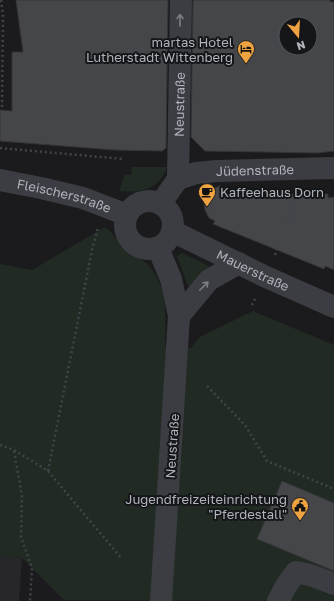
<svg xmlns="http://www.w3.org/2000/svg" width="334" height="601" font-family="'Golos Text',sans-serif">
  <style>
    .built { fill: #27272a }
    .green { fill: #222b23 }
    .building { fill: #45464a; stroke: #353539; fill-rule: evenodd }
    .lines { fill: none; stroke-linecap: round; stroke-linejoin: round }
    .path { stroke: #424449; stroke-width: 2.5; stroke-dasharray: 2 3; stroke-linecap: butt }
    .minor { stroke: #3c3d42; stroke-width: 22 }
    .oneway { stroke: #7b7e85 }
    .labels { text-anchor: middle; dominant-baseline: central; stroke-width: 4; stroke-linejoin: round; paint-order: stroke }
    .poi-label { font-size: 13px; fill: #aeb3bc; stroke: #151618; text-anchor: end }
    .street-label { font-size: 13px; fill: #aeb3bc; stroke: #151618 }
  </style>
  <rect width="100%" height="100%" fill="#1b1b1d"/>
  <path class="built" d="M0,556l22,2 -3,43h-19z"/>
  <g class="green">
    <path d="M132,167h35c-9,23 -25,26 -48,24l6,-16h6z"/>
    <path d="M105,227c9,7 13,16 21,23 7,6 17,9 23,16 19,20 17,54 16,80l26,2 9,-11 53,-26 81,34v256l-270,-1 -42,-42 -22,-2v-292l32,6z"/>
    <path d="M182,253l27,13v2l-18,18h-3l-11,-30z"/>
  </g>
  <g class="building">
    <path d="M16,0h152l-2,148 -4,3 -48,-1 -114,-9v-31l12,1v-59h11z"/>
    <path d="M193,0h137v2h4v149l-16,2 -113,-2 -14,-14zM286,24h24v24h-24z"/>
    <path d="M219,186l12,3 4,4 4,1h89v4l6,-1v73l-9,-4 -1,3 -111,-45 2,-3 -6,-3 -4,-8 -1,-8 5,-10z"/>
    <path d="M282,481l52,22v68l-77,-32z"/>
  </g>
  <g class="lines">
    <g class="path">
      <path d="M1,0l2,15 -1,95"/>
      <path d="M0,148l123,11"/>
      <path d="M287,221l8,-20 1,-9"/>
      <path d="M275,255l2,-9"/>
      <path d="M252,305l4,-8"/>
      <path d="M207,386l38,39 22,36 67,28"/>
      <path d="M0,445l14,5 34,21 74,88"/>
      <path d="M14,451l8,45 -1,41 11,31 -2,33"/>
      <path d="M48,471l44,-221 6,-22"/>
    </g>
    <g class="minor">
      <path id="s1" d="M178,179l18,-6 21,-2 117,-3"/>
      <path id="s2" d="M0,180l41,8 42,10 44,17"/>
      <circle cx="149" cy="225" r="24"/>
      <path id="s3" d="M161,203l17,-24 3,-179"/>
      <path id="s4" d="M172,231l94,46 68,30"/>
      <path d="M158,248l13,31 8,37 -18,285"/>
      <path d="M179,316l30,-36 30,-17"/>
      <path d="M278,601l8,-15 10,-14 14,3 24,9"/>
    </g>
  </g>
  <defs><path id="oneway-shaft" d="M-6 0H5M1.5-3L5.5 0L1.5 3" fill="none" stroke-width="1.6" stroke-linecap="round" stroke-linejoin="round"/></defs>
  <g class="oneway">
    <use href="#oneway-shaft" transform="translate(180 20) rotate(-89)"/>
    <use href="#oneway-shaft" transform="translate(204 286) rotate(-45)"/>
  </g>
  <defs>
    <g id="hotel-pin" transform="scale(0.9)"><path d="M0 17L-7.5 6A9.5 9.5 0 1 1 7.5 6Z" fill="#eea342" stroke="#151618"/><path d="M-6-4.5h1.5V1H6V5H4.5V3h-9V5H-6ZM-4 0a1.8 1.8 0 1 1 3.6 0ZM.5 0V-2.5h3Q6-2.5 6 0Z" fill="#111"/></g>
    <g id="cafe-pin" transform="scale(0.9)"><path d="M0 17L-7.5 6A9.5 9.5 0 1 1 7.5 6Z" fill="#eea342" stroke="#151618"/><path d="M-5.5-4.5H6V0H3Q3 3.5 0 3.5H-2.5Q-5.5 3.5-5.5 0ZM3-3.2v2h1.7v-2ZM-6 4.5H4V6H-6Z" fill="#111"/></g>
    <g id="civic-pin" transform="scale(0.9)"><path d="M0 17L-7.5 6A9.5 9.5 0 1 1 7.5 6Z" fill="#eea342" stroke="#151618"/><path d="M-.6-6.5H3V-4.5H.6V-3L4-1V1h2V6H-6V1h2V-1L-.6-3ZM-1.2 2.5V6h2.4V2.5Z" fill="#111"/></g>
  </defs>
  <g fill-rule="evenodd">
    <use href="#hotel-pin" x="246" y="49"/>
    <use href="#cafe-pin" x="207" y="192"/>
    <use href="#civic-pin" x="300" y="506"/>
  </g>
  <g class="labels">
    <g class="poi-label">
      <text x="233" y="42">martas Hotel<tspan x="233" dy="15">Lutherstadt Wittenberg</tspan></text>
      <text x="220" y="192" text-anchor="start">Kaffeehaus Dorn</text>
      <text x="287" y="499">Jugendfreizeiteinrichtung<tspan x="287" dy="15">"Pferdestall"</tspan></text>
    </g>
    <g class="street-label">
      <text stroke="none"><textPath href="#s3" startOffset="104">Neustraße</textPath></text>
      <text stroke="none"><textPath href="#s1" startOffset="78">Jüdenstraße</textPath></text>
      <text stroke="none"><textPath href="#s2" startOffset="66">Fleischerstraße</textPath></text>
      <text stroke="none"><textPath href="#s4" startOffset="90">Mauerstraße</textPath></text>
      <text transform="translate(172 446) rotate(-86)">Neustraße</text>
    </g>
  </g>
  <g transform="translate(298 36) rotate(162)"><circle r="19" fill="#151618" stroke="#52555a"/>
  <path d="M0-3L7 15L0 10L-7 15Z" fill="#eea342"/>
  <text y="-6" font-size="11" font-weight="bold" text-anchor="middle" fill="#aeb3bc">N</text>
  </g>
</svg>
